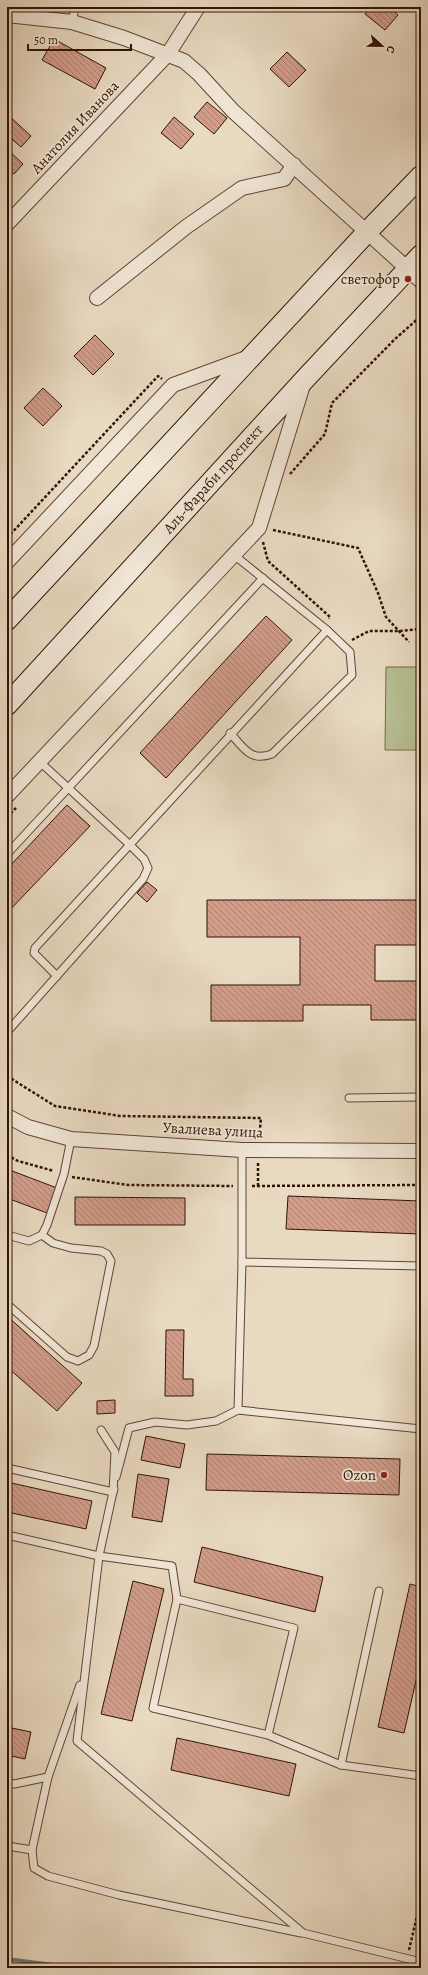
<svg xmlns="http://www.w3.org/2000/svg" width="428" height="1975" font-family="Alegreya,serif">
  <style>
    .green { fill: #b7bf93; stroke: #74684c }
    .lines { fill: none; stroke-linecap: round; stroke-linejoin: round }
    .stream { stroke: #717674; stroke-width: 4 }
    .building { fill: url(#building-back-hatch); stroke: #321206 }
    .lane-casing { stroke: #604435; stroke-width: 9 }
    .street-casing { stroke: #604435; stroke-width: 16 }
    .secondary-casing { stroke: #321206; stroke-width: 22 }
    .path { stroke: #321206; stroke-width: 2.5; stroke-dasharray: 3 2; stroke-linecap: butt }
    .lane { stroke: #f1e7d7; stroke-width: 7 }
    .street { stroke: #f1e7d7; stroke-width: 14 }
    .secondary { stroke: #f1e7d7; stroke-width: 20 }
    .poi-dot { fill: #8f2418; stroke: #f1e7d7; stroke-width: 1.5 }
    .labels { text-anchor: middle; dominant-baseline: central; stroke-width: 3.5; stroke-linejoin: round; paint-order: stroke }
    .street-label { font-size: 15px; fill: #321206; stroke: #f1e7d7 }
    .poi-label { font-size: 15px; fill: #321206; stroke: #f1e7d7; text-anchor: end }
  </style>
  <defs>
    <pattern id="building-back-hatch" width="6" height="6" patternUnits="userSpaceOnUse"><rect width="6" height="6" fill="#d39d8a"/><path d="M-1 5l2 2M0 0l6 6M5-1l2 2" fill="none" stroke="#ac7f6f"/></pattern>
  </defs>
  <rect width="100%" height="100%" fill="#e9dac2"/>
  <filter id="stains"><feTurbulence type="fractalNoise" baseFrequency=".005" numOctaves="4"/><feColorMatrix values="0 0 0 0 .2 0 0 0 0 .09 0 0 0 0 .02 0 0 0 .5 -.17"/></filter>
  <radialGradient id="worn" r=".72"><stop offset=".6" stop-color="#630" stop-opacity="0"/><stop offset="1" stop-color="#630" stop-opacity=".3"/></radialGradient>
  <path class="green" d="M386,667h35v83h-36z"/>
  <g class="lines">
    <path class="stream" d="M7,1959l70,9"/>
  </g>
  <g class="building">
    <path d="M371,7h18l9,8 -13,15 -20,-16z"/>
    <path d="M54,39l52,29 -11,21 -53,-29z"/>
    <path d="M287,52l19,18 -17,17 -19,-18z"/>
    <path d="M207,102l20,16 -13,16 -20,-17z"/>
    <path d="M7,114l24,22 -10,11 -14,-12z"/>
    <path d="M174,117l20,17 -13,15 -20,-16z"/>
    <path d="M7,149l16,15 -9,10 -7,-6z"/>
    <path d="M95,335l19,19 -21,21 -19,-19z"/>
    <path d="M43,388l19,18 -19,20 -19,-18z"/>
    <path d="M266,616l26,24 -126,138 -26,-25z"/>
    <path d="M67,805l23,21 -83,87v-44z"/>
    <path d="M147,882l10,8 -10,12 -10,-9z"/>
    <path d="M207,900h214v45h-46v36h46v39h-50v-15h-68v16h-92v-36h89v-48h-93z"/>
    <path d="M7,1169l50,19 -10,25 -40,-15z"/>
    <path d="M288,1196l133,5v33l-135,-5z"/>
    <path d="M75,1197l110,1v27h-110z"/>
    <path d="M7,1316l75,67 -25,28 -50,-44z"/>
    <path d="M166,1330h18l-1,49h10v17h-28z"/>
    <path d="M115,1400v13l-18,1v-13z"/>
    <path d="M146,1436l39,8 -5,24 -39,-8z"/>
    <path d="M207,1454l193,5 -1,36 -193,-5z"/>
    <path d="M138,1474l31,5 -7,43 -30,-5z"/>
    <path d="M7,1482l85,19 -6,28 -79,-17z"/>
    <path d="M202,1547l121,30 -8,35 -121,-30z"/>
    <path d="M133,1581l31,8 -32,132 -31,-7z"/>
    <path d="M410,1584l11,3v72l-17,74 -26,-6z"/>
    <path d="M7,1727l24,5 -6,27 -18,-4z"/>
    <path d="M177,1738l119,26 -7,32 -118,-26z"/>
  </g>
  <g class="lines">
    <g class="lane-casing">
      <g id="lane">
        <path d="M72,22l2,-9 -2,-6"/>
        <path d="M230,733c14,15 20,29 42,21l80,-79 -2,-23 -23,-22 -93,-75"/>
        <path d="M7,854l256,-276"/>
        <path d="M57,976l-23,-23 1,-5 292,-318"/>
        <path d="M7,1032l136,-153 5,-11 -4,-9 -15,-15 -89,-82"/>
        <path d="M349,1098l72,-1"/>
        <path d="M242,1150v112l179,4"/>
        <path d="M7,1235l22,6 13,-6 5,-10 17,-51 7,-35"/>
        <path d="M242,1262l-4,148 183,19"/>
        <path d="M7,1304l60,53 11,4 11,-6 5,-9 17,-85 -4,-7 -6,-3 -30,-3 -18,-5 -11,-8"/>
        <path d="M101,1430l14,22 -2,40 -14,64 -22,185 226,192 118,29"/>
        <path d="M7,1468l106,24 1,-3"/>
        <path d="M116,1477l13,-49 26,-6 32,3 29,-4 22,-11"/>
        <path d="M7,1535l92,21 73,10 5,33"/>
        <path d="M268,1735l26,-107 -117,-29 -24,109 115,27 73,30 80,11"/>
        <path d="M341,1765l38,-174"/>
        <path d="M7,1783l7,1 34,-7 32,-92"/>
        <path d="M7,1846l25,4 16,-73"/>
        <path d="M32,1850l2,18 14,8 71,19 182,38"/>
      </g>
    </g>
    <g class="street-casing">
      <g id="street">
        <path d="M7,15l65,7 52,16 60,23 15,13 34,37 188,170"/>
        <path d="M7,224l161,-170 30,-47"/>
        <path d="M97,298l89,-71 56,-39 42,-9 10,-14"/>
        <path d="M7,562l166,-177 76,-28"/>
        <path d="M7,796l252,-268 44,-143"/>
        <path d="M7,1116l21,11 43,12 171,11 179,1"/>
      </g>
    </g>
    <g class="secondary-casing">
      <g id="secondary">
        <path d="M7,620l361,-389 53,-55"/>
        <path d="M7,705l298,-326 116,-124"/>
      </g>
    </g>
    <g class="path">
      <path d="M290,474l35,-40 7,-31 63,-64 26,-23"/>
      <path d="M273,530l85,18 20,45 8,24 23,25"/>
      <path d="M7,538l151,-162 4,3"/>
      <path d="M263,542l5,19 62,56 -1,2"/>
      <path d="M352,640l17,-9h31l21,-2"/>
      <path d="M7,817l9,-9"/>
      <path d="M7,1076l48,30 65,10 141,2 -2,20"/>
      <path d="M7,1155l11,6 36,10"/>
      <path d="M72,1177l56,8 105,1"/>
      <path d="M252,1186l169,-1"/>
      <path d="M258,1186v-23"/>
      <path d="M409,1950l12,-51"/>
    </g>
    <use href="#lane" class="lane"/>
    <use href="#street" class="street"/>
    <use href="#secondary" class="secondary"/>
  </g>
  <g class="poi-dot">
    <circle cx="408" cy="279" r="4"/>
    <circle cx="384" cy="1475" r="4"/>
  </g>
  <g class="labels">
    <g class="street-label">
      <text transform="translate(75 127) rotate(-47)">Анатолия Иванова</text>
      <text transform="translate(213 479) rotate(-48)">Аль-Фараби проспект</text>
      <text transform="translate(213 1130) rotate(3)">Увалиева улица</text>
    </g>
    <g class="poi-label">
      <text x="400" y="279">светофор</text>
      <text x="376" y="1475">Ozon</text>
    </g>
  </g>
  <rect width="428" height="1975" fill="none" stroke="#e9dac2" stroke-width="24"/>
  <rect x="8" y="8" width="412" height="1959" fill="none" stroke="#321206" stroke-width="2"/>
  <rect x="12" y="12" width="404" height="1951" fill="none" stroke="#321206"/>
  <g transform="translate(382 46) rotate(112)" stroke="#f1e7d7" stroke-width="3" paint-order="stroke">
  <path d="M0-3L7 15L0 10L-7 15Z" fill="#321206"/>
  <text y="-6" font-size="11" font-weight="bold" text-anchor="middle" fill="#321206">С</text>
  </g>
  <path d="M28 44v6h103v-6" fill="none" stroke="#321206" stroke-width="2"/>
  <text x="34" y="44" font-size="12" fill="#321206" stroke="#f1e7d7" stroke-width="3" paint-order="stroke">50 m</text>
  <rect width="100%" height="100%" filter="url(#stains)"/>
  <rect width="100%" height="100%" fill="url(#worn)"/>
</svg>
